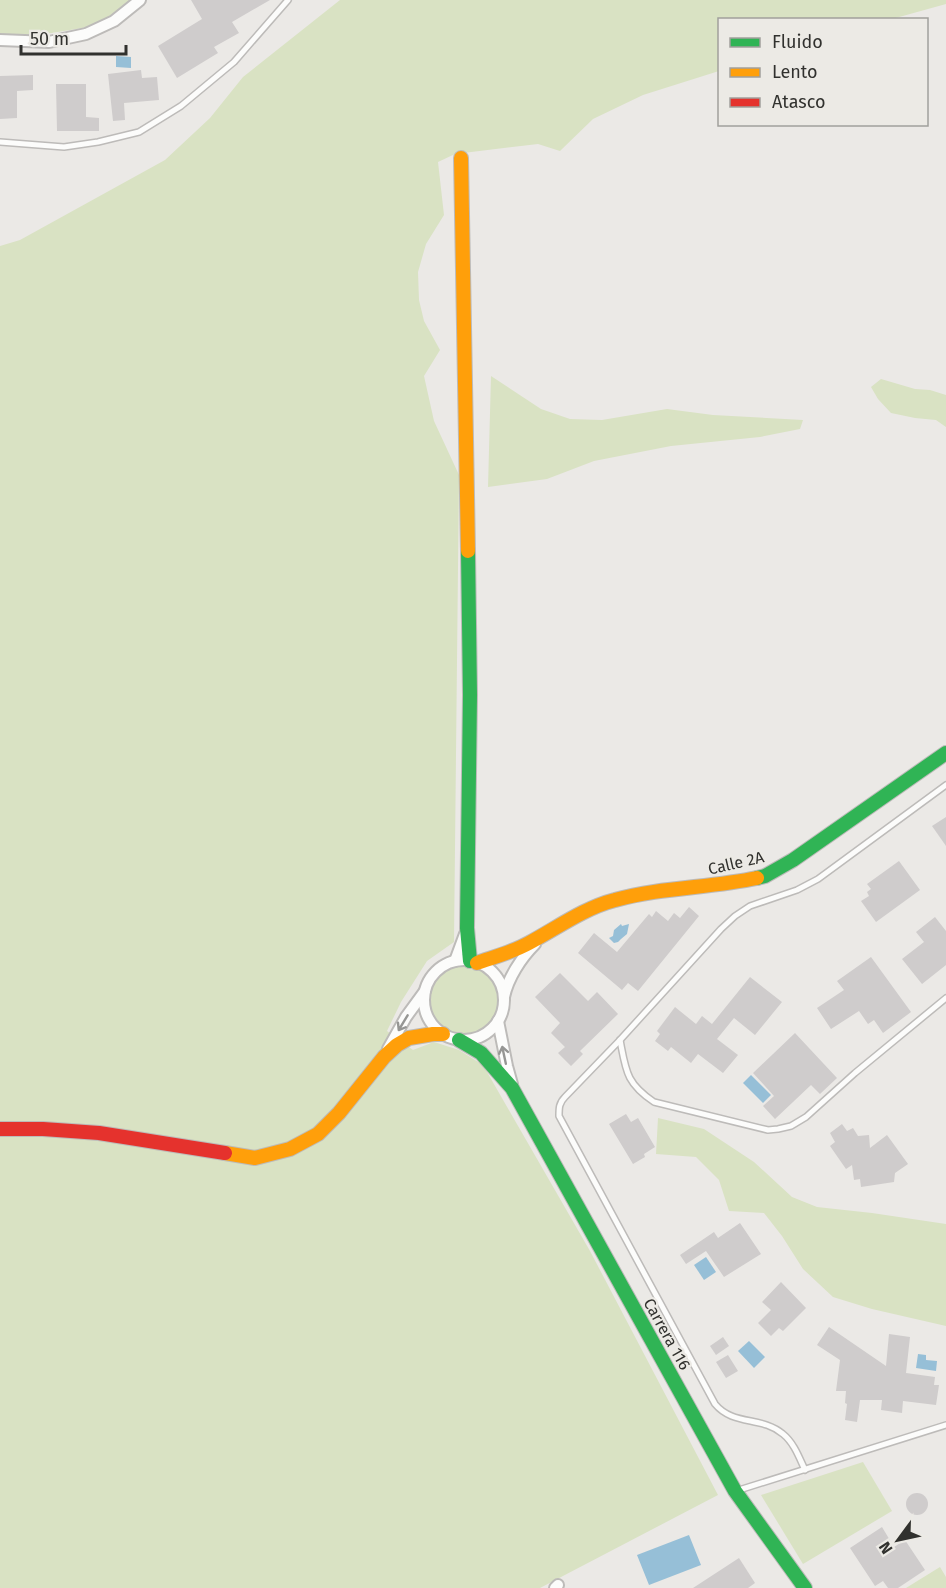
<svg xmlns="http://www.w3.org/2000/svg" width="946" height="1588" font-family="'Fira Sans',sans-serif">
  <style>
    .green { fill: #d9e2c3 }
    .water { fill: #96bfd7 }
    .building { fill: #cfcccc }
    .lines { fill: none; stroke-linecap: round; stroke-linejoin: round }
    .lane-casing { stroke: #bdbbb9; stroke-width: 8 }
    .street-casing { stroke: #bdbbb9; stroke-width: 14 }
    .fast-casing { stroke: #bdbbb9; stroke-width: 16 }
    .slow-casing { stroke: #bdbbb9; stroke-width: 16 }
    .jam-casing { stroke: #bdbbb9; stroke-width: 16 }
    .lane { stroke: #fcfcfb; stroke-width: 5 }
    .street { stroke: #fcfcfb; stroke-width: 10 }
    .fast { stroke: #30b455; stroke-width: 14 }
    .slow { stroke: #ff9f0a; stroke-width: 14 }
    .jam { stroke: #e5322d; stroke-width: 14 }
    .oneway { stroke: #969694 }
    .labels { text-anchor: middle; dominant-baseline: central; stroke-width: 4.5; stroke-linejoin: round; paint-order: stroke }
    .street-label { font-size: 16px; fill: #31312e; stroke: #eceae5 }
  </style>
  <rect width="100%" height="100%" fill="#ebe9e6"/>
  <g class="green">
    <path d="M0,0h130l-10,9 -26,17 -42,7 -52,4z"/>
    <path d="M340,0h606v4l-54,15 -172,1 -1,51 -76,24 -50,24 -33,32 -22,-7 -83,10 -17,8 6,53 -18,29 -8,28 1,28 5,21 16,29 -16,26 10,45 25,54 -5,467 -27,19 -26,41 -14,29 26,19 21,-8 25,8 24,15 107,186 128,244 -178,93h-540v-1342l20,-6 145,-80 45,-42 33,-41z"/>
    <path d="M491,376l50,33 29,10 32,1 65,-11 46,6 90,5 -3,9 -40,8 -89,9 -77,15 -47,18 -59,8z"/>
    <path d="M881,379l34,10 15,1 16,5v32l-10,-7 -21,-2 -24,-5 -13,-14 -7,-12z"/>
    <circle cx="464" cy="1000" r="40"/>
    <path d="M658,1118l46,11 50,33 38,35 25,10 55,6 74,11v102l-74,-17 -39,-12 -30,-28 -21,-33 -18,-23 -35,-2 -10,-31 -23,-23 -40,-3z"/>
    <path d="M863,1462l29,49 -89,53 -42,-69z"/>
    <path d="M940,1567l6,10v11h-40z"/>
  </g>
  <g class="water">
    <path d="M116,56l15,1v11l-15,-1z"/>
    <path d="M621,924l1,2 7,-2 -2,10 -6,5 -3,3 -4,1 -5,-5 4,-2 1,-6z"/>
    <path d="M751,1075l20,20 -8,8 -20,-20z"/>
    <path d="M706,1257l10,15 -12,8 -10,-15z"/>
    <path d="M749,1341l16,16 -11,11 -16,-17z"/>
    <path d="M918,1354l8,1v5l11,1 -1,10 -20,-3z"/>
    <path d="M689,1535l12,30 -52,20 -12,-30z"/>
  </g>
  <g class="building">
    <path d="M191,0h79l-38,22 7,11 -25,14 4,6 -41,25 -19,-32 44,-27z"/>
    <path d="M141,70l1,8 15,-1 2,23 -35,3 1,17 -12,1 -5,-47z"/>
    <path d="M33,75v15l-16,1v27l-17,1v-43z"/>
    <path d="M56,84h30v33l13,1v13h-42z"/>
    <path d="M946,817v29l-14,-20z"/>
    <path d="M899,861l21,29 -44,32 -15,-21 8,-5 -2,-4 4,-3 -4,-5z"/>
    <path d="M689,907l10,9 -61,75 -10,-8 -6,7 -44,-37 16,-20 23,19 32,-38 3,3 4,-6 12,10 6,-8 6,5z"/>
    <path d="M935,917l11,14v34l-24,19 -20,-25 22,-17 -8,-10z"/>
    <path d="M871,957l40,55 -28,21 -9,-13 -6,4 -9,-13 -28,18 -14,-21 27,-18 -7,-9z"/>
    <path d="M560,973l28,28 9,-9 21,22 -38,37 3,3 -12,12 -13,-13 7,-6 -14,-14 9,-10 -25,-26z"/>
    <path d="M750,977l32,25 -27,33 -21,-17 -17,21 21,16 -15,18 -25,-19 -7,9 -20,-16 -3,4 -13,-10 5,-7 -3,-3 18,-24 21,17 6,-8 10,8z"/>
    <path d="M795,1033l42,45 -17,16 -9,-9 -36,34 -12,-13 11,-10 -21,-23z"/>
    <path d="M626,1114l5,8 7,-4 17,29 -11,7 1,3 -12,7 -24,-40z"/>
    <path d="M842,1124l5,7 6,-3 5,8 11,-1 1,13 17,-13 21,29 -13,9 -1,9 -33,5 -1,-8 -6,1 -2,-15 -6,4 -16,-23 5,-4 -5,-9z"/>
    <path d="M740,1223l21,31 -37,23 -18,-26 -20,13 -6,-9 34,-23 4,6z"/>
    <path d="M781,1282l25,26 -23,23 -4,-3 -8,8 -13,-13 13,-13 -9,-8z"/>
    <path d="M829,1327l57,39 3,-32 21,3 -4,36 29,4 -1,8h5l-3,20 -33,-4 -1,12 -21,-3 1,-10h-22l-3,22 -12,-2 2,-16 -2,-1 1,-12h-10l4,-31 -23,-15z"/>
    <path d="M723,1337l6,9 -13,9 -6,-9z"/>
    <path d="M728,1355l10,16 -12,7 -10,-16z"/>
    <circle cx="917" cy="1504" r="11"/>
    <path d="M882,1527l12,20 11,-7 20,30 -27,18h-10l-5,-7 -8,5 -25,-38z"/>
    <path d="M739,1558l16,25 -7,5h-55z"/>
  </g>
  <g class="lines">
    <g class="lane-casing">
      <g id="lane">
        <path d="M0,142l64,5 34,-5 41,-10 42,-26 53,-44 54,-62"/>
        <path d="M620,1040c6,31 6,43 34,62l114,28 10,-1 13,-3 15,-9 49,-44 91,-75"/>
        <path d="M805,1470c-6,-13 -11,-27 -22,-36 -21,-18 -50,-8 -68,-30l-156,-288c0,-8 0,-13 6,-19l55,-57 101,-111 14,-13 15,-10 47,-16 21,-11 128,-94"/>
        <path d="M739,1490l207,-65"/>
      </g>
    </g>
    <g class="street-casing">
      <g id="street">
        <path d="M0,40l49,2 37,-8 28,-13 26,-21"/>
        <circle cx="464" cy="1000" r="40"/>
        <path d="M455,961l10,-27"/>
        <path d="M504,997c4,-19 17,-39 31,-53"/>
        <path d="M498,1021l9,45 5,18"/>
        <path d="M388,1049l18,-32 19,-26"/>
        <path d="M555,1588l3,-3"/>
      </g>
    </g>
    <g class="fast-casing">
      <g id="fast">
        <path d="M468,551l2,144 -3,233 3,33"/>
        <path d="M757,878l8,-2 28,-16 153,-107"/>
        <path d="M459,1040l22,13 31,35 223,403 70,97"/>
      </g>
    </g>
    <g class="slow-casing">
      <g id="slow">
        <path d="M461,158l7,393"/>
        <path d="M477,963c17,-6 36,-11 52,-20 28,-15 55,-35 86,-43 46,-13 95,-12 142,-22"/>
        <path d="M225,1153l30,5 35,-9 28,-15 21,-21 45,-56 13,-12 12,-7 24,-4h10"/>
      </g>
    </g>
    <g class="jam-casing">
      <path id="jam" d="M0,1129h43l56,4 126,20"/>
    </g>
    <use href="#lane" class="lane"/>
    <use href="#street" class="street"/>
    <use href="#fast" class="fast"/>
    <use href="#slow" class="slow"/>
    <use href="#jam" class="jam"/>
  </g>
  <defs><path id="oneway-shaft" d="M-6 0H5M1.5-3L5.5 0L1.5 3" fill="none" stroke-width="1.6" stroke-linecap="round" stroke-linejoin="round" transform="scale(1.5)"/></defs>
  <g class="oneway">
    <use href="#oneway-shaft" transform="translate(403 1023) rotate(121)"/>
    <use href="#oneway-shaft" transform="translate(504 1055) rotate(-102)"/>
  </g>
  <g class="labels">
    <g class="street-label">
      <text transform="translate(736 863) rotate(-13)">Calle 2A</text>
      <text transform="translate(667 1334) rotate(61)">Carrera 116</text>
    </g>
  </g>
  <rect x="718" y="18" width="210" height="108" fill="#eceae5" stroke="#a1a09c" stroke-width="1.5"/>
  <rect x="730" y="38" width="30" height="9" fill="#30b455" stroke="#a1a09c" stroke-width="1.5"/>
  <text x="772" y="48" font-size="18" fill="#31312e">Fluido</text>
  <rect x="730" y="68" width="30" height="9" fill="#ff9f0a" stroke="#a1a09c" stroke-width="1.5"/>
  <text x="772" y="78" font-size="18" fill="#31312e">Lento</text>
  <rect x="730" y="98" width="30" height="9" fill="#e5322d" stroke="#a1a09c" stroke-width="1.5"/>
  <text x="772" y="108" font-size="18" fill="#31312e">Atasco</text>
  <g transform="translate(898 1540) rotate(237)" stroke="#eceae5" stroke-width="4.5" paint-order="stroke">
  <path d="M0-4.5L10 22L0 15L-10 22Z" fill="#31312e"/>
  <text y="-9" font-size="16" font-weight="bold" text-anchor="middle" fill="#31312e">N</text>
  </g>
  <path d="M21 45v9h105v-9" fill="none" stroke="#31312e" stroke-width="3"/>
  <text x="30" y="45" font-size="18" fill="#31312e" stroke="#eceae5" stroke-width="4.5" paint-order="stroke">50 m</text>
</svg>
